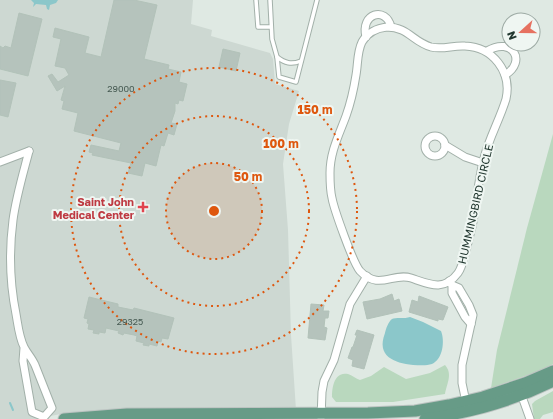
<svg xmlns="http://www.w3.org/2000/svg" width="553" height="419" font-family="'Golos Text',sans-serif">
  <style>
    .built { fill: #cdd8d2 }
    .green { fill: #b9d8be }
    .water { fill: #8bc7ca }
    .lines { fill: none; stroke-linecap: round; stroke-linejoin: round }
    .stream { stroke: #8bc7ca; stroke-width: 2 }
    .building { fill: #b5c3bc; stroke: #b2c2b9 }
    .service-casing { stroke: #a2b0a9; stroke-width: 5.5 }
    .minor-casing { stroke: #a2b0a9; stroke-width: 9 }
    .primary-casing { stroke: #bcc3c1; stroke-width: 13 }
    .service { stroke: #fff; stroke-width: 3.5 }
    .minor { stroke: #fff; stroke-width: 7 }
    .primary { stroke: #679b87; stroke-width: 11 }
    .ring { fill: none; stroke: #de570e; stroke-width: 2; stroke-dasharray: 2 4 }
    .health-dot { fill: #e0444e; stroke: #eff6f2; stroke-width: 1.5 }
    .labels { text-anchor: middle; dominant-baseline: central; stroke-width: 4; stroke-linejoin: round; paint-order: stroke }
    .number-label { font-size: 9px; fill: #465a52 }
    .health-label { font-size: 11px; font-weight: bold; fill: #be3a42; stroke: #eff6f2; text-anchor: end }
    .street-label { font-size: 11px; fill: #21372f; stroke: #eff6f2 }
    .centre { fill: #de570e; stroke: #eff6f2; stroke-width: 2 }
    .ring-label { font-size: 12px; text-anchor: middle; font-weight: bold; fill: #de570e; stroke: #eff6f2; stroke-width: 4; stroke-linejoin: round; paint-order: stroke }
  </style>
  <rect width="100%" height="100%" fill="#dfe9e3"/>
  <path class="built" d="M0,0h193l-2,24 21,6 -1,6 59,17 3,6 2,25 24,7 -10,33 -6,40 5,66 3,105 5,75 -230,3 -31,6h-35z"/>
  <g class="green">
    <path d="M553,134v230l-11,6 -51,18 6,-38 30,-122z"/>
    <path d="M445,365c8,9 2,18 0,29l-52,8h-57l-4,-5c0,-9 2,-26 16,-23 4,1 8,5 12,6l11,-4 13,-9 22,12 24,-6z"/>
    <path d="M553,391v21l-10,3 -3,4h-6l-2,-15 3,-3z"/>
  </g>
  <g class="water">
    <path d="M31,0h27l-2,3 -6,2 -1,5 -2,-1 -1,-4 -10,-1 -3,3 1,-4z"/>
    <path d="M410,317l13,5 18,9c4,10 2,28 -9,33 -6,2 -13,1 -19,1 -19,-2 -37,-9 -28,-32 1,-4 3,-11 7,-14 3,-2 13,0 18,-2z"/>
  </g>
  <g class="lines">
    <path class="stream" d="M10,403l3,7"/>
  </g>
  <g class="building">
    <path d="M114,0h20l23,5 -13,54 25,6 -1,4 13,3 -2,10 8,2 -4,17 -4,-1 -1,4 -3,-1v8l-4,12 6,1 -3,11 -6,-2 -4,13 -3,-1 -5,21 -11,-3 -3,13 -14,-3 3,-10 -39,-8 1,-2 -4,-1 2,-7 28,6 2,-8 -47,-12 4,-18 -16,-4 2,-8 -3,-1 4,-14 -8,5 -9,-15 4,-2 6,8 11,-7 -4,-7 -10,-2 6,-27 -8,-2 2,-9 34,9 -4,16 16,4z"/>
    <path d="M19,13l23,6 -14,57 -28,-7v-23l3,2 2,-2 6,2z"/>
    <path d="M223,49l17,4 -4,18 -17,-4z"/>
    <path d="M0,80l16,3 -8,34 -8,-2z"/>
    <path d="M392,294l2,7 5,-2 3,12 -35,8 -4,-17 17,-3z"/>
    <path d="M419,296l29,11 -5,13 -5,-1v2l-29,-9 3,-12 6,2z"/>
    <path d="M89,297l29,7v3l15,3 1,-2 40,10 -6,21 -6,-1 -1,4 -3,-1 -1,5 -8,-2v2l-6,-1 1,-2 -8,-2 1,-5 -3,-1 -10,-2 -1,2 -5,-2 1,-2 -13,-3 -1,5 -6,-1v2l-6,-1 1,-3 -6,-1 1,-5 -2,-1 1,-4 -4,-1z"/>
    <path d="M311,304l13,1 -1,6h6l-1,7h-3l-1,9 3,1 -2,12 -17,-2z"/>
    <path d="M357,330l17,5 -10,34 -12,-3 1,-6 -5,-2 4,-11h1l4,-12h-2z"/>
  </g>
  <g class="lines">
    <g class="service-casing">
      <g id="service">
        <path d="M256,0l2,27h13"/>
        <path d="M270,0l2,39 5,18 2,20 17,5 21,-82"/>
        <path d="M277,57c8,6 14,8 24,4"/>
      </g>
    </g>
    <g class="minor-casing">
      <g id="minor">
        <path d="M387,27c21,0 26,15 44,20 12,3 22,-2 34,-1 28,1 47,26 41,53 -6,20 -17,39 -22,59 -5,19 -7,38 -10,57 -1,11 -5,22 -7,32 -3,9 -4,19 -9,26 -14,19 -29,11 -47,5 -18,-6 -32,13 -51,-7 -7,-8 -26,-62 -28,-73 -2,-8 -2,-17 -2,-25 0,-21 9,-38 16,-57 5,-14 8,-28 10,-41 2,-11 1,-23 6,-33 5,-9 15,-14 25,-15z"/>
        <path d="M366,37c-6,-24 20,-31 25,-10"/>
        <path d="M487,51c26,-15 40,11 18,24"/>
        <circle cx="435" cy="146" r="10"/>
        <path d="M445,145l20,12 18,6"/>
        <path d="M0,162l29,-11"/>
        <path d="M449,281l3,4 7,3 10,17 4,10 -11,50v18l4,19"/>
        <path d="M452,285v8l13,24 6,7"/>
        <path d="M24,348l-1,13 9,51 12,5 8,-9 -17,-43c-3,-7 -8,-12 -11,-18 -5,-10 -6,-22 -8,-33 -6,-30 -7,-63 -3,-94 3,-23 10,-46 16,-69"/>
        <path d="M520,391l10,28"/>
        <path d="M321,419l1,-27 2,-11 10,-21 16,-56 17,-28"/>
      </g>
    </g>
    <g class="primary-casing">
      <g id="primary">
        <path d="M64,419l63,-5 241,-1 47,-2 34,-6 34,-8 42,-14 28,-12"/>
        <path d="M425,419c44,-6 88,-18 128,-38"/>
      </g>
    </g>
    <use href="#service" class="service"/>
    <use href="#minor" class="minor"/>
    <use href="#primary" class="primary"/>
  </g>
  <circle cx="214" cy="211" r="48" fill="#de570e" fill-opacity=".12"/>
  <g class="ring">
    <circle cx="214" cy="211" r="48"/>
    <circle cx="214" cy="211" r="95"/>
    <circle cx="214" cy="211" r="143"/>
  </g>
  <path class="health-dot" d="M141 201h4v4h4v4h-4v4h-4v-4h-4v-4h4z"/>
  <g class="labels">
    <g class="number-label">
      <text x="121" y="88">29000</text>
      <text x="130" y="321">29325</text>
    </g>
    <g class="health-label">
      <text x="134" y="201">Saint John<tspan x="134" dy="13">Medical Center</tspan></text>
    </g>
    <g class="street-label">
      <text transform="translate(475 204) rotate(-77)">HUMMINGBIRD CIRCLE</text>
    </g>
  </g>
  <circle cx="214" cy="211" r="6" class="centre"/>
  <g class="ring-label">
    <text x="315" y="114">150 m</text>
    <text x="281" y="148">100 m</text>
    <text x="248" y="181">50 m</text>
  </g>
  <g transform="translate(521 32) rotate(249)"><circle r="19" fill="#eff6f2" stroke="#9daaa4"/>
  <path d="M0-3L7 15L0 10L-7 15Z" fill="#e67160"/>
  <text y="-6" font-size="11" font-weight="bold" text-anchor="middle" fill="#21372f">N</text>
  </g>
</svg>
